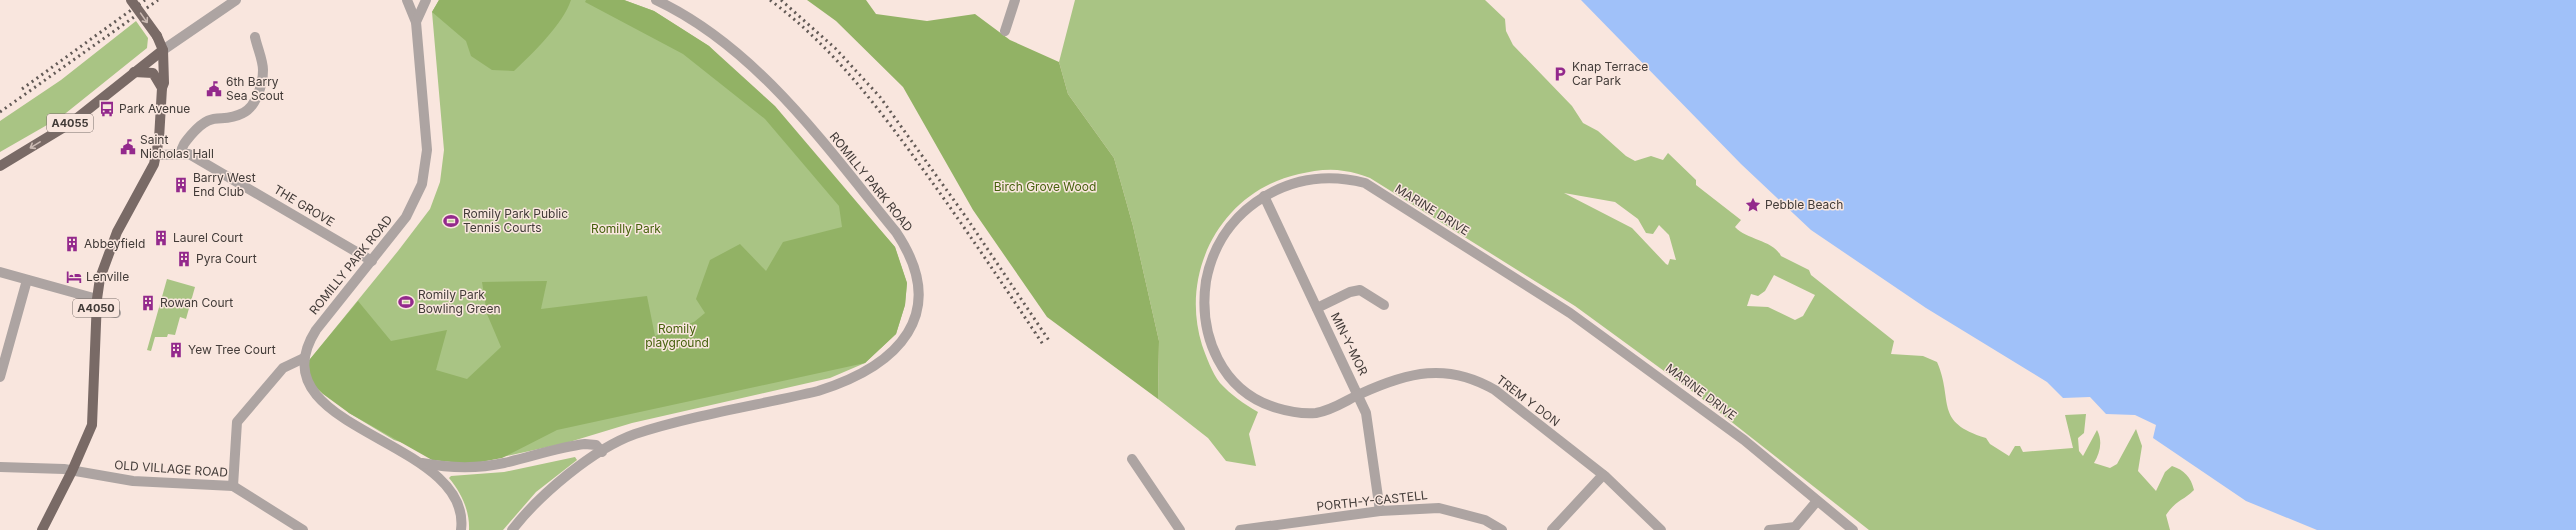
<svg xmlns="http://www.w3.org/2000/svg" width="2576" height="530" viewBox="0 0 2576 530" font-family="Inter,sans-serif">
  <rect width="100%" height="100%" fill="#f9e6de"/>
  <g fill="#a9c484" fill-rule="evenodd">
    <path d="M439,0H624L654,11L709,46L829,172L895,247L907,283L905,305L896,334L865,363L830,378L632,423L566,443L470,464L394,440L349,413L306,364L398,251L430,209L440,182L444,150L432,12Z"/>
    <path d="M1075,0H1485L1505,19L1506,31L1513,45L1572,106L1583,123L1598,131L1626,156L1635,161L1651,156L1663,160L1668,153L1696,180V185L1741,220L1735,227C1747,240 1773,240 1781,256L1809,270L1811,275L1894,341L1891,354L1923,356L1937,362C1954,401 1933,422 1986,438L1990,444L2009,456L2015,446H2020L2023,452L2073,448L2065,415L2086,414L2084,433L2078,438L2079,451L2083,456L2097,430C2103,441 2100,453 2094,463L2110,468L2117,464L2136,429L2142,446L2138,471L2156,491L2165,472L2172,466C2184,470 2191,477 2194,490C2183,501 2176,500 2166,515L2170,530H1869L1701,398L1575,306L1370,178C1362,175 1353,172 1344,171C1329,168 1313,171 1299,174C1222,191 1179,271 1202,345C1206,356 1212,373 1220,383C1231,395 1244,404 1258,412L1249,434L1256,466L1226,461L1208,438L1158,399L1159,341L1133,226L1114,158L1068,94L1059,62ZM1564,193L1615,202L1638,219L1646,233L1653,234L1659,225L1669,235L1676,260L1670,259L1668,265L1666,264L1632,228ZM1774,275L1815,295L1803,316L1795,320L1768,307L1747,306L1751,294L1758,296L1765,291Z"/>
    <path d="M136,21L148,38L147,48L61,117L0,152V121L61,80Z"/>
    <path d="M167,279L195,287L186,319L180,317L175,335L168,334L167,337H155L151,351L147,350Z"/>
    <path d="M575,457L577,460L536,492L503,530H469C470,511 461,492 449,478L451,476L504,472Z"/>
  </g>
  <g fill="#92b265">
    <path d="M439,0H571C563,24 533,53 514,71L492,70L471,56L466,41L432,12Z"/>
    <path d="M586,0H624L654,11L709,46L775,106L895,247L907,283L905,305L896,334L865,363L557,430L502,458L470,464L432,460L349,413L323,394L309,381L306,364L358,301L391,341L447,330L436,370L467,379L501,347L487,314L482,282L547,281L541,309L647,296L655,336L694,322L705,313L696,299L710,260L740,244L766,271L783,242L842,227L839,206L765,119L683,54L585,2Z"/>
    <path d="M807,0H866L876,14L927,21L975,14L1010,40L1059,62L1068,94L1114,158L1133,226L1159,341L1158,399L1047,317L973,210L903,87L836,21Z"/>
  </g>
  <path fill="#a0c1f9" d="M1581,0H2576V530H2317L2246,501L2153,438L2156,425L2135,415L2106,414L2090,397L2063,398L2047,382L1926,308L1811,230L1741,164Z"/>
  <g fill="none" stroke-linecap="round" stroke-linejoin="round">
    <g stroke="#ada4a2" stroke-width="10">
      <path d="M407,0L416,22"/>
      <path d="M426,0L416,22L427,150L422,184L406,217L316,330C252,431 473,438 461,530"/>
      <path d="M1005,31L1015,0"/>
      <path d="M163,50L236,0"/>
      <path d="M181,153C182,145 186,141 191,135C214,108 220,125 243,113C256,107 263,84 263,70C263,60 257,47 255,37"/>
      <path d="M156,155L189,154L372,261"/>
      <path d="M1264,196L1366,413L1380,511"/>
      <path d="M0,272L97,299"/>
      <path d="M1317,308L1350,292L1360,290L1384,305"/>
      <path d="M96,309L116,313"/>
      <path d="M0,377L27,280"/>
      <path d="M1132,459L1180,530"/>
      <path d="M422,463C449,468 477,469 504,463C531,457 558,447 585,444L596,445L602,452"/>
      <path d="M0,467L64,469L133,481L233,486L303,530"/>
      <path d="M233,486L237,422L283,368L304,358"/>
      <path d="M512,530C539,495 593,449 635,434C693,415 759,405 818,391C898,366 951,314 896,232C827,148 758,48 656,0"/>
      <path d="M1240,530L1380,511L1439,508L1485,520L1502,530"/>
      <path d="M1552,530L1603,475"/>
      <path d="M1661,530L1606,477L1495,390C1447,362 1408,372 1360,394C1345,401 1333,410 1316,413C1303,414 1290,412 1277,408C1222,392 1198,336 1206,281C1212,249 1229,221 1256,202C1289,179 1326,173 1365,183L1570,313L1744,440L1853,530"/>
      <path d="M1769,530L1795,527L1817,501"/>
    </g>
    <g stroke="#796a66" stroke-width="10">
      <path d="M134,72L153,73L162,88"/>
      <path d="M0,166L71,123L163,50"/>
      <path d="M42,530L72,471L92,425L97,299L100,278L117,232L154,164L159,139L162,88L164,83L163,50L157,36"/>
    </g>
    <g stroke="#635a56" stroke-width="3" stroke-dasharray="2 4" stroke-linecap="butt">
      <path d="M770,0C832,46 877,106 922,168C964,226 1004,286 1044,346"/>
      <path d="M781,0L836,49L880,97L966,217L1050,342"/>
      <path d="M22,89L145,0"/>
      <path d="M0,112L158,0"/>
    </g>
    <path stroke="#796a66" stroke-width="10" d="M131,0L157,36"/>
  </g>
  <defs><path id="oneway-shaft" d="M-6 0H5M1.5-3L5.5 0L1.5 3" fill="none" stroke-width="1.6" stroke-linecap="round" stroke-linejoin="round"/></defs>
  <g stroke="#ccbbb4">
    <use href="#oneway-shaft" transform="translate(144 18) rotate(55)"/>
    <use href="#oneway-shaft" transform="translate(35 145) rotate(149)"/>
  </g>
  <defs>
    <g id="parking-bare" transform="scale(1.2)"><path d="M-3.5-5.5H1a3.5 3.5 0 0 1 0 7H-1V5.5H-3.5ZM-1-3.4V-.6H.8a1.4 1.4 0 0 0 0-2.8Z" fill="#93298c" stroke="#f9e6de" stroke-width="2.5" paint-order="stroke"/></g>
    <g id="civic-bare" transform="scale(1.2)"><path d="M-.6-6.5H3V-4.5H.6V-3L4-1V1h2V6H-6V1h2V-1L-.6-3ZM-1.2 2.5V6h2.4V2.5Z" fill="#93298c" stroke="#f9e6de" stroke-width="2.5" paint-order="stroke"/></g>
    <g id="bus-bare" transform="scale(1.2)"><path d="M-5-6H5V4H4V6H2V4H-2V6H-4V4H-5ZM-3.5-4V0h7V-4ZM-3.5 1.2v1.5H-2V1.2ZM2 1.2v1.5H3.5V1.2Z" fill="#93298c" stroke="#f9e6de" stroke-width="2.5" paint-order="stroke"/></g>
    <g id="building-bare" transform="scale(1.2)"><path d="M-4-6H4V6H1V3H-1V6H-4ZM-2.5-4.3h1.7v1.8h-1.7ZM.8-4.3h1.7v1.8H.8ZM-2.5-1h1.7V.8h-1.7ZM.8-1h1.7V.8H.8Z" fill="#93298c" stroke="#f9e6de" stroke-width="2.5" paint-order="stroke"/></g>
    <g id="sight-bare" transform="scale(1.2)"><path d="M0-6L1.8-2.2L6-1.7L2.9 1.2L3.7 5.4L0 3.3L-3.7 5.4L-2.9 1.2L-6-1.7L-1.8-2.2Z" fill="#93298c" stroke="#f9e6de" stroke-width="2.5" paint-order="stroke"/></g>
    <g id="stadium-bare" transform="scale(1.2)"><path d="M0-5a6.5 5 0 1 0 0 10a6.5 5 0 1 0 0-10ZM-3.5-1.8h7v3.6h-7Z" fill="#93298c" stroke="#f9e6de" stroke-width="2.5" paint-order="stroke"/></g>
    <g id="hotel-bare" transform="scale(1.2)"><path d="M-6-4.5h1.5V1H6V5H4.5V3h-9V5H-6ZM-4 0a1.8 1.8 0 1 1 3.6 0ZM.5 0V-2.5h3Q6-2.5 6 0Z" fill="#93298c" stroke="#f9e6de" stroke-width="2.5" paint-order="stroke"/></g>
  </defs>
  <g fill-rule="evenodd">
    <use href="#parking-bare" x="1560" y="74"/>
    <use href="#civic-bare" x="214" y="89"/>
    <use href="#bus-bare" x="107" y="109"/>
    <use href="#civic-bare" x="128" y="147"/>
    <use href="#building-bare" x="181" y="185"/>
    <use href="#sight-bare" x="1753" y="205"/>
    <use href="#stadium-bare" x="451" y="221"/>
    <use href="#building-bare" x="161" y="238"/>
    <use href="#building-bare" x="72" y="244"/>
    <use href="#building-bare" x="184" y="259"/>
    <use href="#hotel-bare" x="74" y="277"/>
    <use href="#stadium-bare" x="406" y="302"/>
    <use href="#building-bare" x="148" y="303"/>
    <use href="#building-bare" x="176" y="350"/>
  </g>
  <g text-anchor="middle" stroke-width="3" stroke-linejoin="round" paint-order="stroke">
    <g fill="#f9e6de" stroke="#796e6a" stroke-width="1">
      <rect x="47" y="114" width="46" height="18" rx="3"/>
      <rect x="73" y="299" width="46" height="18" rx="3"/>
    </g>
    <g font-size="11" font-weight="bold" fill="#423b38">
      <text x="70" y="127">A4055</text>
      <text x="96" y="312">A4050</text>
    </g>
    <g font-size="12" fill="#423b38" stroke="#f9e6de" text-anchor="start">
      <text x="1572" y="71">Knap Terrace<tspan x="1572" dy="14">Car Park</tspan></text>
      <text x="226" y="86">6th Barry<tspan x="226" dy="14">Sea Scout</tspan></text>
      <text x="119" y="113">Park Avenue</text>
      <text x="140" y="144">Saint<tspan x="140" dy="14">Nicholas Hall</tspan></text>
      <text x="193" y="182">Barry West<tspan x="193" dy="14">End Club</tspan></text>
      <text x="1765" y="209">Pebble Beach</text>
      <text x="463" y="218">Romily Park Public<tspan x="463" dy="14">Tennis Courts</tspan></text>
      <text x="173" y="242">Laurel Court</text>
      <text x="84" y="248">Abbeyfield</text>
      <text x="196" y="263">Pyra Court</text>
      <text x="86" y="281">Lenville</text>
      <text x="418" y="299">Romily Park<tspan x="418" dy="14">Bowling Green</tspan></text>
      <text x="160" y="307">Rowan Court</text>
      <text x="188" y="354">Yew Tree Court</text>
    </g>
    <g font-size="12" fill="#423b38" stroke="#f9e6de">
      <text transform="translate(871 182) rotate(51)" y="4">ROMILLY PARK ROAD</text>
      <text transform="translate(304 206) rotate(31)" y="4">THE GROVE</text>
      <text transform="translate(1432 210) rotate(32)" y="4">MARINE DRIVE</text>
      <text transform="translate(351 265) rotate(-51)" y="4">ROMILLY PARK ROAD</text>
      <text transform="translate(1349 344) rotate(64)" y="4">MIN-Y-MOR</text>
      <text transform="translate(1701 392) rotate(37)" y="4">MARINE DRIVE</text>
      <text transform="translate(1528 401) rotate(37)" y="4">TREM Y DON</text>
      <text transform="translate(171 469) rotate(4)" y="4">OLD VILLAGE ROAD</text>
      <text transform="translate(1372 501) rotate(-6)" y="4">PORTH-Y-CASTELL</text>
    </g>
    <g font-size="12" fill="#45610c" stroke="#f9e6de">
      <text x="1045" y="191">Birch Grove Wood</text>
      <text x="626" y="233">Romilly Park</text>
      <text x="677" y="333">Romily<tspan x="677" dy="14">playground</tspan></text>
    </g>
  </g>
</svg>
